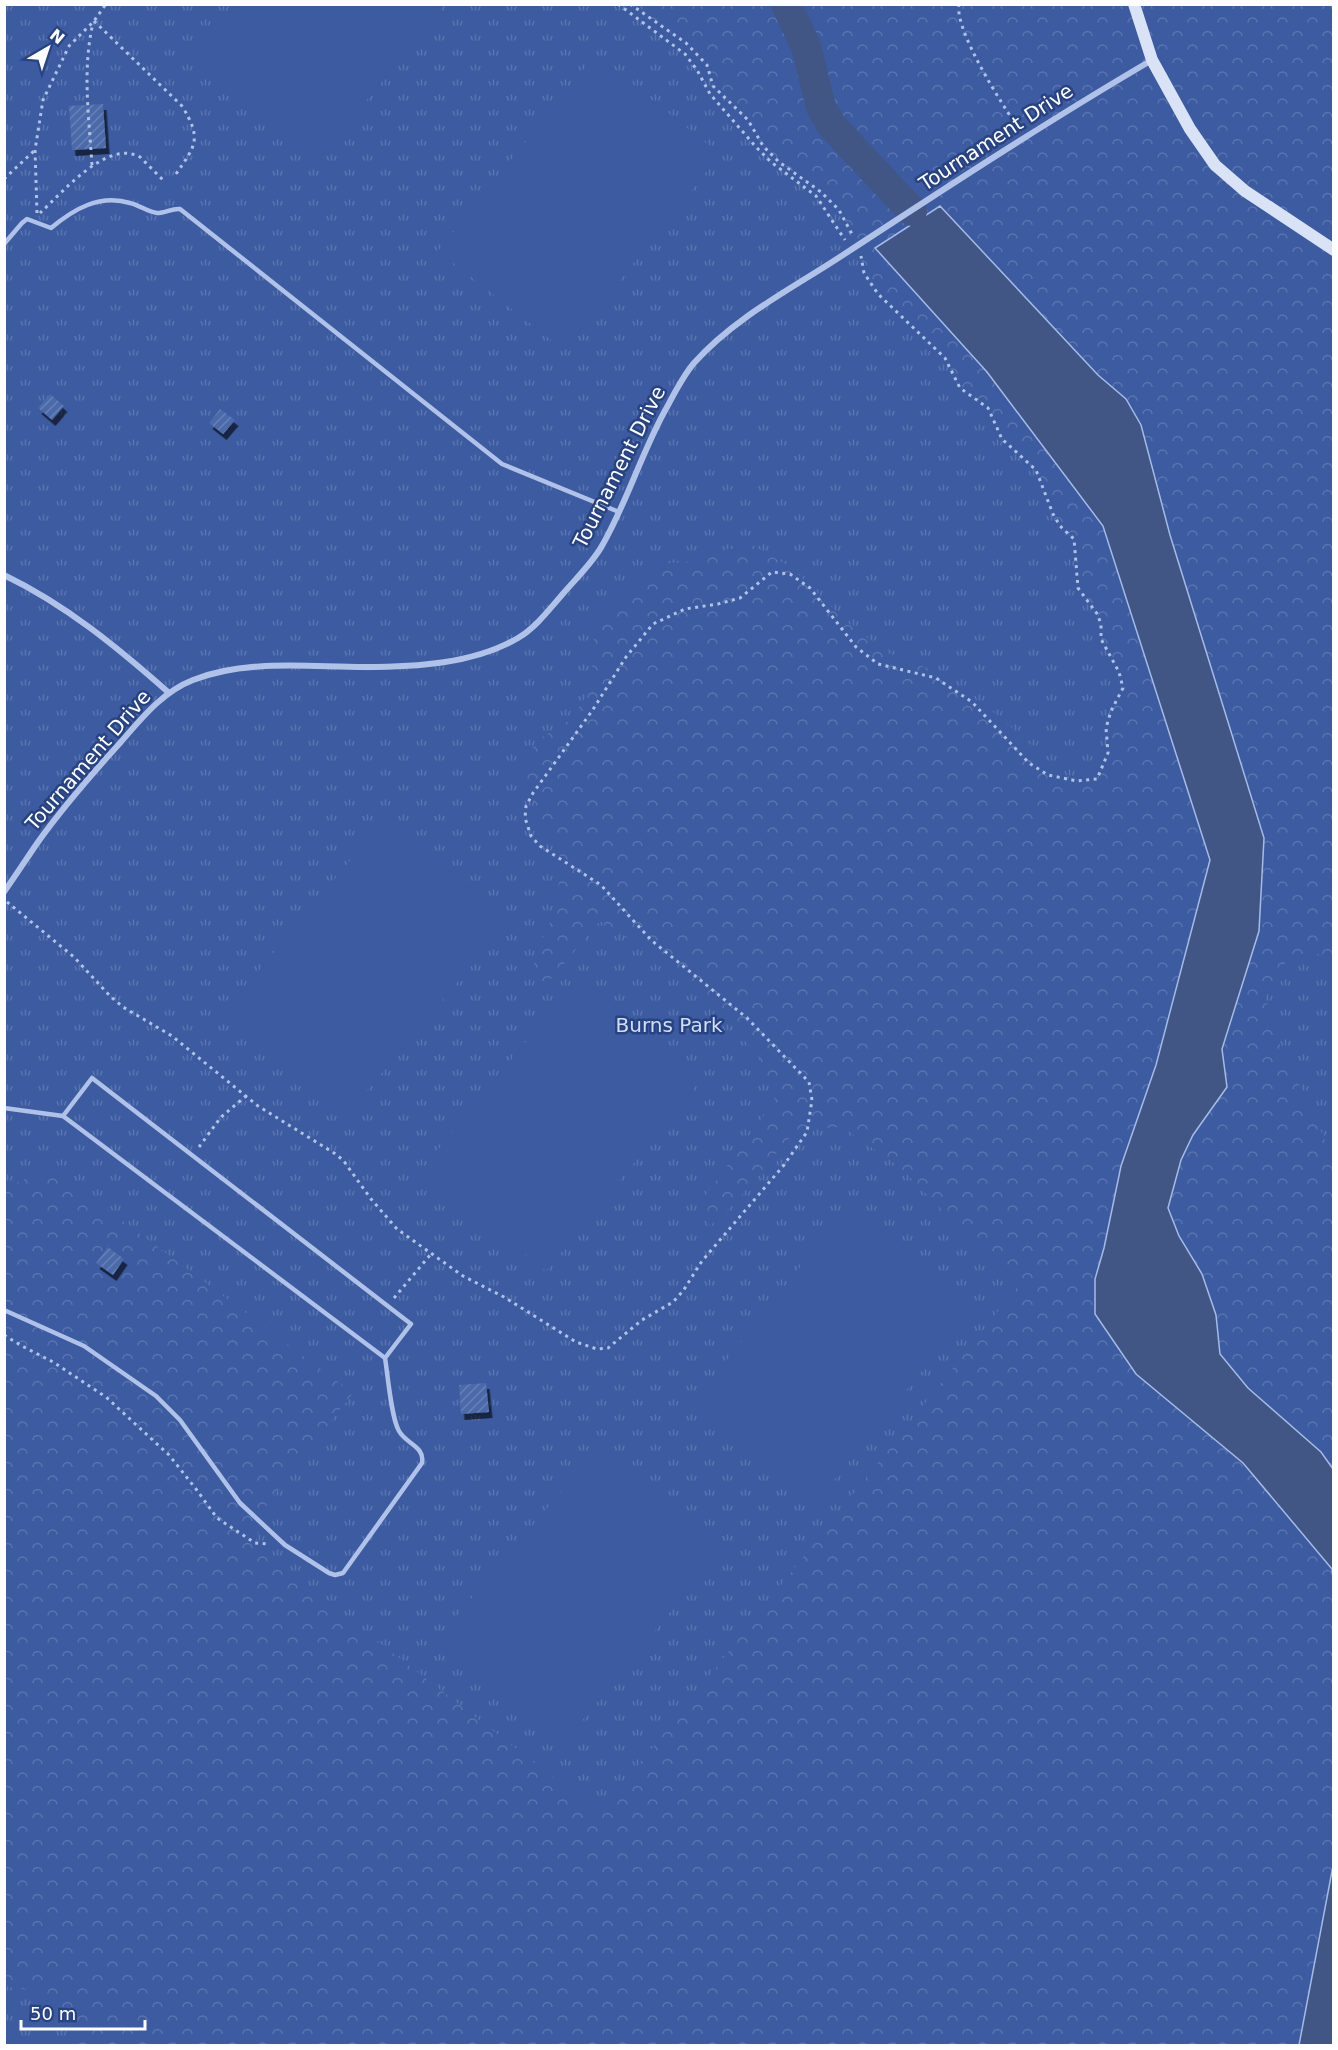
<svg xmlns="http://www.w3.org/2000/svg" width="1338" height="2050" viewBox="0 0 1338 2050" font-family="'DejaVu Sans',sans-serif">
  <defs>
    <pattern id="grass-tufts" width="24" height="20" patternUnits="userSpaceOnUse" patternTransform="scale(1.5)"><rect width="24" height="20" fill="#3c5ba0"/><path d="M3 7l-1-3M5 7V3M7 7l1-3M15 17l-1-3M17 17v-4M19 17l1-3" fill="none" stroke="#5974ae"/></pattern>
    <pattern id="forest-crowns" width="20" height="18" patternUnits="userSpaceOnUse" patternTransform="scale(1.5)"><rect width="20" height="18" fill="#3c5ba0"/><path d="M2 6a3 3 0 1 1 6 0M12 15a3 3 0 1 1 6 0" fill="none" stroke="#5974ae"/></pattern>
    <pattern id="building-hatch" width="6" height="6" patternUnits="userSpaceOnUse" patternTransform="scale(1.5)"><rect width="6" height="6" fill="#4c6aaa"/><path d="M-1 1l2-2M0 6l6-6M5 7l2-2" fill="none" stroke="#6780b7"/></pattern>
    <filter id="shadow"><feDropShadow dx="3.5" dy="6" stdDeviation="0" flood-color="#0009"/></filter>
  </defs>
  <rect width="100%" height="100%" fill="#274383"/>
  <rect fill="url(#grass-tufts)" x="5" y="5" width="1328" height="2040"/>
  <path fill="url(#forest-crowns)" d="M630,5H1333V960L1318,954L1291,955L1264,993L1276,1036L1333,1157V2045H75L71,2024L49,1994L5,1986L4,1188L52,1168L353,1393L267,1504L255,1543L348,1618L600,1814L1017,1287L900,1167L842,1127L796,1130L733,1205L710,1226L700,1203L775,1100L759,1057L714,1005L660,959L600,921L552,978L539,988L533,959L549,925L558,897L560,844L547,828L523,780L524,762L538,740L571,719L591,689L595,622L658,564L694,561L747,542L792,568L847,622L888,653L937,672L1000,717L1062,773L1077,781L1097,779L1108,753L1106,728L1111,711L1123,688L1119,672L1101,639V625L1098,615L1078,588L1074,539L1060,526L1053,514L1036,470L1002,439L988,408L960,388L945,358L878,294L864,273L858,245L839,210L821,192L779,162L763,146L748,120L713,86L707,65L686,43Z"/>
  <g fill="#3c5ba0">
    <path d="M237,5V4L444,5L321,156L195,56Z"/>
    <path d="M595,55L720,154L564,350L438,251Z"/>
    <path d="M385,818L509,920L349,1112L225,1012Z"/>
    <path d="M579,976L704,1076L546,1271L421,1171Z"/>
    <path d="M850,1204L975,1305L817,1501L695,1400Z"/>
    <path d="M596,1450L720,1550L563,1744L435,1642Z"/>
  </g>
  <g fill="#425685" stroke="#a5bbe7" stroke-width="1.5">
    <path d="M940,206L1098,375L1126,399L1141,425L1170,535L1264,838L1259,931L1222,1049L1227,1087L1193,1135L1181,1160L1168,1208L1179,1236L1202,1274L1216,1315L1220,1354L1248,1388L1321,1452L1333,1469V1577L1332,1569L1243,1463L1136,1374L1095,1314V1279L1104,1248L1121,1166L1156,1065L1210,860L1103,526L987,372L875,248Z"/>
    <path d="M1333,1865V2045H1299L1333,1866Z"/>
  </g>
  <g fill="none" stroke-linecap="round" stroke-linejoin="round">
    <path stroke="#425685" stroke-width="30" d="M786,4L806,46L821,107L832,126L912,211"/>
  </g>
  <g fill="url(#building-hatch)" filter="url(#shadow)">
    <path d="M103,104L106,148L72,150L69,106Z"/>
    <path d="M50,394L64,406L52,420L38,408Z"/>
    <path d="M220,409L235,420L223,434L209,423Z"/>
    <path d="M108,1247L124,1259L113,1275L96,1263Z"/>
    <path d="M486,1383L489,1412L461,1414L459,1385Z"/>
  </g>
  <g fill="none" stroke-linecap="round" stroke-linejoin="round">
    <g stroke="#b0c2e7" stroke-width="3" stroke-dasharray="3 4.5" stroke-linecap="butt">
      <path d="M618,4L685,54L697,70L710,94L756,147L771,162L816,196L845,240"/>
      <path d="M630,4L686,43L707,65L713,86L748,120L763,146L779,162L821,192L839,210L853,236"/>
      <path d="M959,4C954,30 1003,106 1019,129"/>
      <path d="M94,21L182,106C202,139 196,145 176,174"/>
      <path d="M92,165C89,117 82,70 93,23"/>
      <path d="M4,179L35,150"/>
      <path d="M37,213L35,150L43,100L69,46L94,21L106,4"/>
      <path d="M40,213C63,192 107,139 140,157L163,180"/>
      <path d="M7,902L74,957L110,996L123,1007L172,1036L258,1106L334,1153L343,1160L371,1199L397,1229L463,1276L504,1297L576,1342L597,1349L608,1348L642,1320L673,1302L683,1291L702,1261L784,1165L807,1132L812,1100L809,1082L747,1018L651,940L601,885L540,846L531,836L525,818L526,806L533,793L592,711L626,657L653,624L685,609L718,604L740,598L772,572L790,574L810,588L856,647L878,664L936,678L972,702L1029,763L1048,775L1077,781L1097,779L1108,753L1106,728L1111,711L1123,688L1119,672L1101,639V625L1098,615L1078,588L1074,539L1060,526L1053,514L1036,470L1002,439L988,408L960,388L945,358L878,294L864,273L861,256"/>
      <path d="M199,1147L221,1117L246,1096"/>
      <path d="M394,1298L431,1254"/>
      <path d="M4,1335L22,1346L53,1362L106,1397L169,1455L196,1489L217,1518L255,1543L269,1544"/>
    </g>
    <g stroke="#b0c2e7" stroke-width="4.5">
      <path d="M4,244L22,223L27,219L51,228C74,209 99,194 130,203C139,205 148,212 157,213C166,213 172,208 180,209L502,464L619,512"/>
      <path d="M4,1108L63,1116L385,1358C388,1376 391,1417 399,1431C406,1444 425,1446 422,1463L343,1573L335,1575L329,1573L285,1545L240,1503L180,1420L156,1396L84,1346L4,1310"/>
      <path d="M63,1116L92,1078L411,1324L385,1358"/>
    </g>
    <g stroke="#b0c2e7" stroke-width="6">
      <path d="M4,575C66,605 117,647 168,692"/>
      <path d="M4,892C16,875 27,858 38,842C63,807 91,775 120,743C141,719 162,692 193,680C246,659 308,667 364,667C415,667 474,664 518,638C535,628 548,611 561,596C575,579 593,563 603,544C628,500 642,451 667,407C675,392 683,376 694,363C736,316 795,287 846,253C947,187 1048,121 1152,60"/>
    </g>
    <path stroke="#dae3f6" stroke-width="12" d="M1134,4L1152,60L1190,129L1215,165L1245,191L1334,250"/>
  </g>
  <g text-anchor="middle" stroke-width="5" stroke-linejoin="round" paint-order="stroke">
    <g font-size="20" fill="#fff" stroke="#274383">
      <text transform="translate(996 137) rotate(-33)" y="7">Tournament Drive</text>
      <text transform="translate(619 467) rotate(-63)" y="7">Tournament Drive</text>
      <text transform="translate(88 760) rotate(-49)" y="7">Tournament Drive</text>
    </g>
    <g font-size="20" fill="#d4dff6" stroke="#274383">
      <text x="669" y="1032">Burns Park</text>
    </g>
  </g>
  <rect width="1338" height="2050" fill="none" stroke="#ffffff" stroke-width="12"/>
  <g transform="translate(48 48) rotate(39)" stroke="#274383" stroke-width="4.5" paint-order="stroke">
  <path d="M0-4.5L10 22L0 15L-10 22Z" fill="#ffffff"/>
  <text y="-9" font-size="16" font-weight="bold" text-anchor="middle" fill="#ffffff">N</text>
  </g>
  <path d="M21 2020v9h124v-9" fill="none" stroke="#ffffff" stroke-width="3"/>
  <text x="30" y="2020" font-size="18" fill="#ffffff" stroke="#274383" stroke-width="4.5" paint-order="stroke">50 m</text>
</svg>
